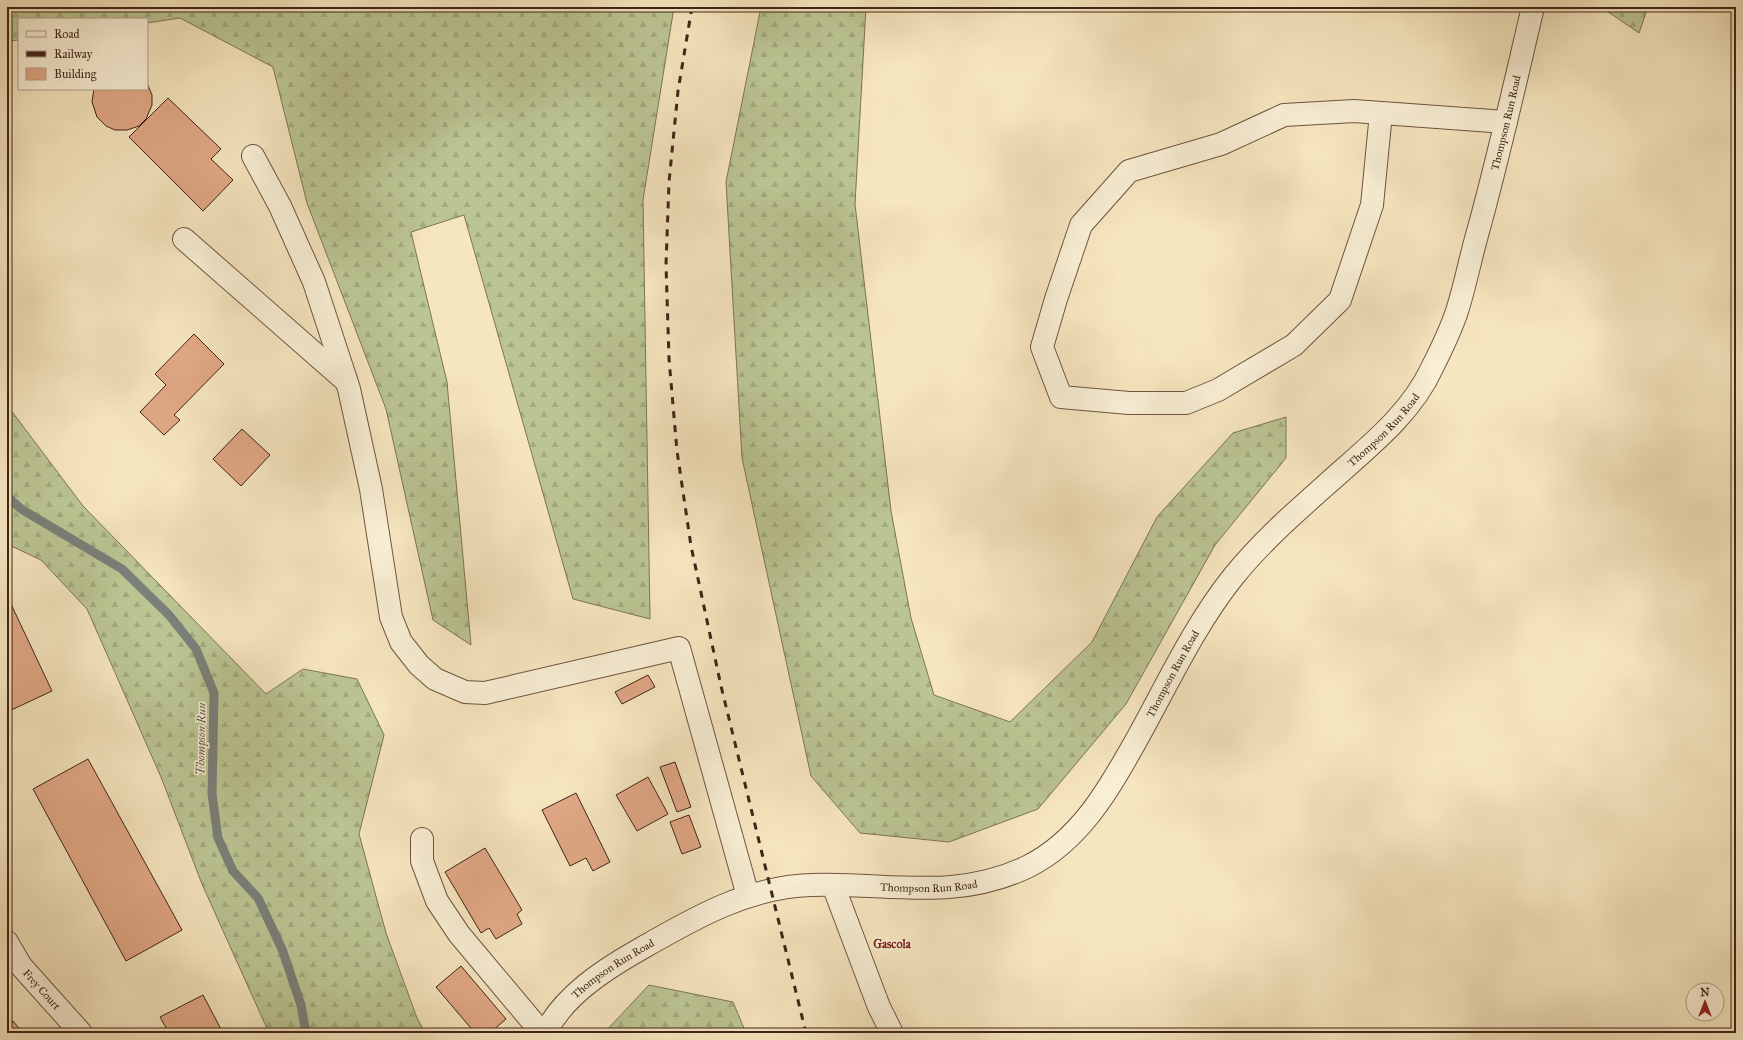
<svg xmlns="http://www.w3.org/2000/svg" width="1743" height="1040" viewBox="0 0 1743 1040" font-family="'IM FELL Great Primer',serif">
  <defs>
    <pattern id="forest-firs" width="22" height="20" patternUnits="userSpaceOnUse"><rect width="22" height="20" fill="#bbc593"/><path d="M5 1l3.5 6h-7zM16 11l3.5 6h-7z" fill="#a2a97e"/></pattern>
  </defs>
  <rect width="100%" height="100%" fill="#f6e6bf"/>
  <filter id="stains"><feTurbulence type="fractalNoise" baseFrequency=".005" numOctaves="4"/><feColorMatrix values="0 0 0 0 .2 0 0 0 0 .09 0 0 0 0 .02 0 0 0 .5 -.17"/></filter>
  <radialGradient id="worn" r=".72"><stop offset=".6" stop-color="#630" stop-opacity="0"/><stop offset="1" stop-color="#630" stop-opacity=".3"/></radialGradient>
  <g fill="url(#forest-firs)" stroke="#7e7456">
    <path d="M7,7H674L643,200L650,619L573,599L464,215L411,232L447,382L471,645L433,620L386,409L307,203L273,67L180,18L147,23V19H19V40L7,41Z"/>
    <path d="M761,7H866L855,204L891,511L911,618L934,695L1010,722L1092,642L1157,517L1233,433L1286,417V458L1215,545L1126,704L1038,809L949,842L860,833L811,776L742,458L726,182Z"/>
    <path d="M1601,7H1648L1639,33Z"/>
    <path d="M7,405L83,506L266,694L303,669L357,679L384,735L359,834L386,933L417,1018L425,1033H269L202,884L161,777L87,609L41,560L7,544Z"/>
    <path d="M649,985L733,1002L746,1033H604Z"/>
  </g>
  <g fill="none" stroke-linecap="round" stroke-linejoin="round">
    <path stroke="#7a807a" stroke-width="9" d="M7,496L21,509L122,569L169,615L196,649L214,693L212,794L218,838L233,871L258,898L282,949L301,1005L306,1033"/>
  </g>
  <g fill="#e1a886" stroke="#402418">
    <path d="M147,83L152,95V105L146,119L139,126L127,130H115L106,126L97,117L92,102L94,89H147Z"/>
    <path d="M168,98L221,149L211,159L233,180L203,211L129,137Z"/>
    <path d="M194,334L224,364L174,415L180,420L164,435L140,412L166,385L155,374Z"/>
    <path d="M242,429L270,455L241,486L213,459Z"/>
    <path d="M10,602L52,691L7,712V604Z"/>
    <path d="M648,675L655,687L622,704L615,692Z"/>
    <path d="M88,759L182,930L126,961L33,789Z"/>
    <path d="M675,762L691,807L677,812L660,767Z"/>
    <path d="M648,777L668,814L637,831L616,795Z"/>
    <path d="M576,793L610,862L593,871L586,858L570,866L542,810Z"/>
    <path d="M689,815L701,847L682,854L670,822Z"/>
    <path d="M485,848L522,910L517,914L522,924L496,939L489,928L481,933L445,872Z"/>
    <path d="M461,966L506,1019L490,1033H475L436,987Z"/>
    <path d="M203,995L223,1033H169L160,1017Z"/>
    <path d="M13,1021L23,1033H7V1026Z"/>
  </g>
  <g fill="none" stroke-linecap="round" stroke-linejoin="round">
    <g stroke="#6e5442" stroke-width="24">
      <g id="minor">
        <path d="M1381,113L1372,205L1340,300L1294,345L1218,390L1186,403H1129L1061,397L1042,347L1056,299L1081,225L1129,171L1221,144L1284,115L1354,111L1506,122"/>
        <path d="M253,156L280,206L314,282L349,389L371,489L391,617L401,642L419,665L435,679L465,692L485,693L679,648L748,896"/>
        <path d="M184,239L346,381"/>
        <path d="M422,839V861L437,901L459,934L542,1033"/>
        <path d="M833,885L879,1007L892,1033"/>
        <path id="s1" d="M7,942L21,966L81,1033"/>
        <path id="s2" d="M545,1033C564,996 602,971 637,951C691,920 746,887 811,885C887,882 953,902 1027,867C1080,841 1109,789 1137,739C1167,685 1194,626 1233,577C1266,536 1306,503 1345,468C1378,439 1413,409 1432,368C1441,350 1451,330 1457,311C1465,286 1470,260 1477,235C1498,160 1515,83 1533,7"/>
      </g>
    </g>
    <use href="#minor" stroke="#f9efd5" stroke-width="22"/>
    <path stroke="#402418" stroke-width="3" stroke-dasharray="7 7" stroke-linecap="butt" d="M692,7L678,91L669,182L666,265L669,359L677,451L691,546L721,686L806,1033"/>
  </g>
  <g text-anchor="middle" stroke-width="3" stroke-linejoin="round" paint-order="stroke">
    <g font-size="11" fill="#402418" stroke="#f9efd5">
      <text dy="4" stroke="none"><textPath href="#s2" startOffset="1439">Thompson Run Road</textPath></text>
      <text dy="4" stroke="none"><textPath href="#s2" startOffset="1103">Thompson Run Road</textPath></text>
      <text dy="4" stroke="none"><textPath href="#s2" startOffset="778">Thompson Run Road</textPath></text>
      <text dy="4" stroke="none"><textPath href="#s2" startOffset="431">Thompson Run Road</textPath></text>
      <text dy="4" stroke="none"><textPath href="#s2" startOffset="95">Thompson Run Road</textPath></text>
      <text dy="4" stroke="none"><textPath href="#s1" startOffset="59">Frey Court</textPath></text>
    </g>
    <g font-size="12" font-style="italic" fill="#5d5249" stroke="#f9efd5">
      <text transform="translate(201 739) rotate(-89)" y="4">Thompson Run</text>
    </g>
    <g font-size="12" font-weight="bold" fill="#7a1f14" stroke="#f9efd5">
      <text x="892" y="948">Gascola</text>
    </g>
  </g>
  <rect width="1743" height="1040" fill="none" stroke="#f6e6bf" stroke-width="24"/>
  <rect x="8" y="8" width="1727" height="1024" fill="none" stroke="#402418" stroke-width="2"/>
  <rect x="12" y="12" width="1719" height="1016" fill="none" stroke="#402418"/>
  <rect x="18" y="18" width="130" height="72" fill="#f9efd5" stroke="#af9e89"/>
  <rect x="26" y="31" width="20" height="6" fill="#f9efd5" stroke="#af9e89"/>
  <text x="54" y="38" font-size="12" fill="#402418">Road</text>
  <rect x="26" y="51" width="20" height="6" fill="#402418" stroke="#af9e89"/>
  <text x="54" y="58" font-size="12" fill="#402418">Railway</text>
  <rect x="26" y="68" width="20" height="12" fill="#e1a886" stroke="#af9e89"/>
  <text x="54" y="78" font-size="12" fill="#402418">Building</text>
  <g transform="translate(1705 1002)"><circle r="19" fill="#f9efd5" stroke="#af9e89"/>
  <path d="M0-3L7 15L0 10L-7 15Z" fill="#8f2418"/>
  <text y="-6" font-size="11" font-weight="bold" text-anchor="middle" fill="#402418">N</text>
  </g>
  <rect width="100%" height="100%" filter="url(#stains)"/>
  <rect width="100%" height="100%" fill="url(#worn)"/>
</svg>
